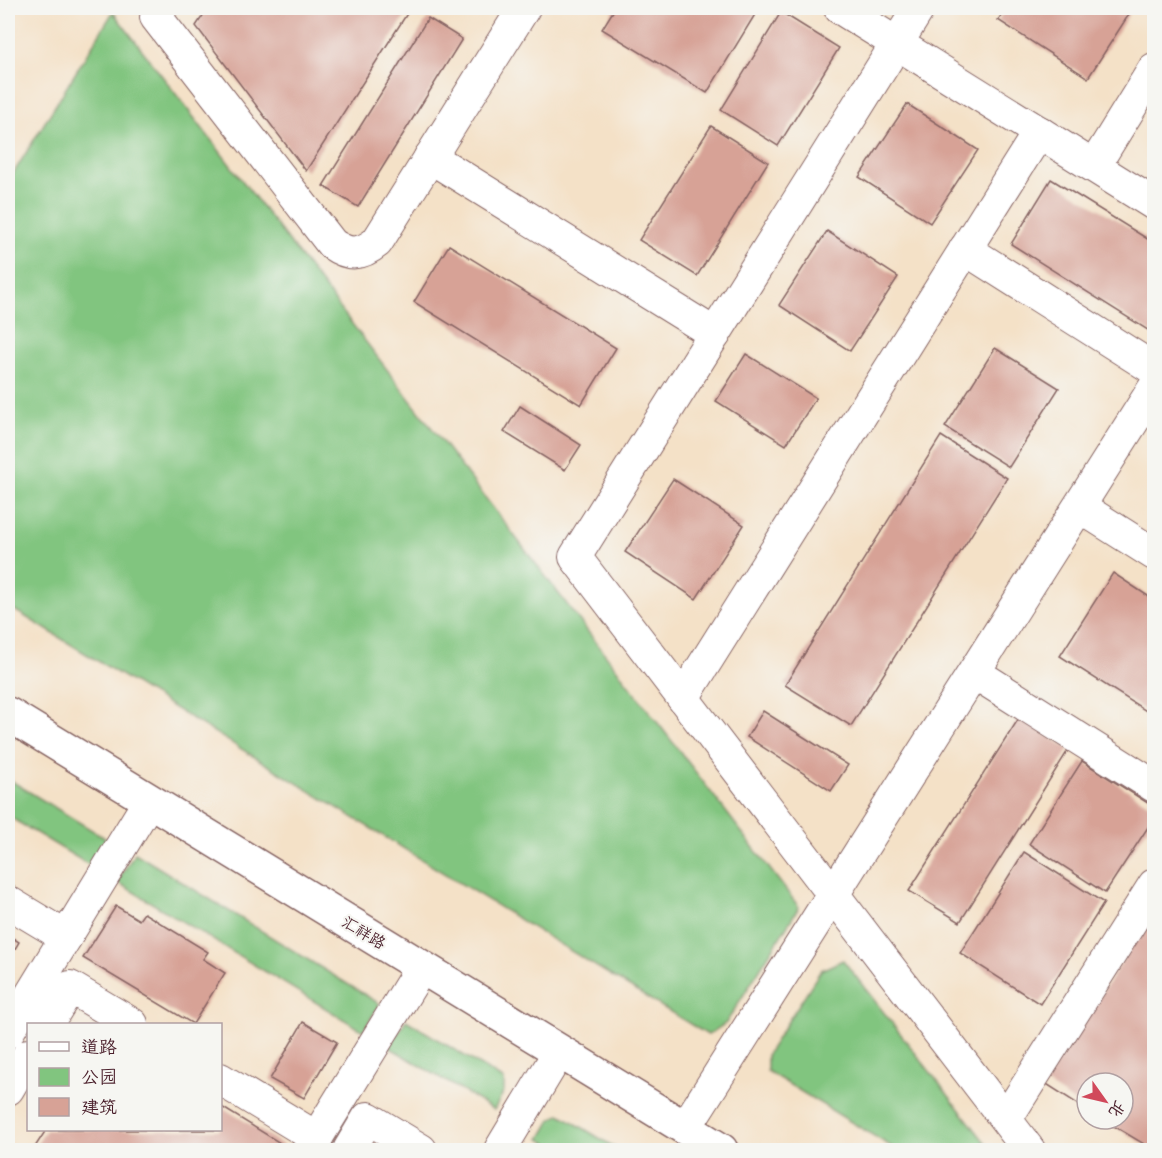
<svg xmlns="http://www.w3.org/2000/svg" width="1162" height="1158" viewBox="0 0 1162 1158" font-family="Pangolin,'LXGW WenKai TC',sans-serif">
  <rect width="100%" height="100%" fill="#f6f6f2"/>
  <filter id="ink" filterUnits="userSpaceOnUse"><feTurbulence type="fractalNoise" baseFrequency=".0167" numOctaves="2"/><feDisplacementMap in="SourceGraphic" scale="12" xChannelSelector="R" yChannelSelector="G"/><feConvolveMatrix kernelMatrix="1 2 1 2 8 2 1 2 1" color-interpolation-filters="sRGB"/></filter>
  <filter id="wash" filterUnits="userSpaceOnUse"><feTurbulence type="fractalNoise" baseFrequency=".008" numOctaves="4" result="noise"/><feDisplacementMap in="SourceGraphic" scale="24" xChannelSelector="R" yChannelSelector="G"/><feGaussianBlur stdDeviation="1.35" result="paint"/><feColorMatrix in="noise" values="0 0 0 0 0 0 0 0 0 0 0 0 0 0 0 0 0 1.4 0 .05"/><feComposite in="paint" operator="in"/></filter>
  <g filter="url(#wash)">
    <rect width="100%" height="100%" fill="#f4e1c7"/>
    <g fill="#81c57f" stroke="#667255" stroke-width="1.5">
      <path d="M113,12L799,907L726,1023L708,1035L8,606V182Z"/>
      <path d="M8,779L110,841L94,868L8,816Z"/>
      <path d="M135,853L380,1004L363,1031L117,882Z"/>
      <path d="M843,960L991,1150H897L767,1071V1054L821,970Z"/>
      <path d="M406,1020L504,1080V1091L494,1110L389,1047Z"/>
      <path d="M560,1114L619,1150H559L540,1139L551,1120Z"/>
    </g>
    <g id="blocks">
      <g fill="#d7a296">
        <path d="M208,8H408L410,9L306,171L196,26Z"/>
        <path d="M615,8H759L707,93L602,29Z"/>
        <path d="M1006,8H1133L1088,78L998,20Z"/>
        <path d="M781,12L839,48L778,146L721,110Z"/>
        <path d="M428,18L462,39L358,207L323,186Z"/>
        <path d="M907,104L978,150L930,223L859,177Z"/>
        <path d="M711,126L768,162L697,276L639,240Z"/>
        <path d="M1051,179L1154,243V334L1011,244Z"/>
        <path d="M827,231L898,277L850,351L779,305Z"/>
        <path d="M449,245L616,348L581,405L414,302Z"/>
        <path d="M995,348L1059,388L1009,467L945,427Z"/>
        <path d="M746,354L816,398L786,445L716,401Z"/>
        <path d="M520,406L581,445L565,470L504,432Z"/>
        <path d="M941,436L1007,478L851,726L785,685Z"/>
        <path d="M673,479L744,525L696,599L625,552Z"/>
        <path d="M1113,573L1154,600V716L1060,656Z"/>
        <path d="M763,711L848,765L831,791L747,737Z"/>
        <path d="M1019,718L1069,749L960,922L909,891Z"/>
        <path d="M1082,761L1154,807V818L1105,893L1029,844Z"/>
        <path d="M1024,852L1104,903L1040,1004L960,953Z"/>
        <path d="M116,906L139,920L144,913L208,952L203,959L225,973L193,1024L83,958Z"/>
        <path d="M1144,927L1154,933V1150L1102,1119H1123V1083H1087V1110L1045,1083Z"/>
        <path d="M8,935L19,942L8,961Z"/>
        <path d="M303,1022L337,1042L304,1098L270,1079Z"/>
        <path d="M220,1106L285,1146L282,1150H33L46,1130H220Z"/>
      </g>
    </g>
  </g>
  <g filter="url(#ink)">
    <use href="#blocks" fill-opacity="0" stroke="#866362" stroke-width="1.5"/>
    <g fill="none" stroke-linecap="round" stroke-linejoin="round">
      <g stroke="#866362" stroke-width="34">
        <g id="minor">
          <path d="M161,8L156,17L332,244C349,256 361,255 377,242L524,8"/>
          <path d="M840,8L1154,204"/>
          <path d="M919,8L575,557L1029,1150"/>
          <path d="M430,157L715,334"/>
          <path d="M1094,166L1154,69"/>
          <path d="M965,249L1154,369"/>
          <path d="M1080,507L1154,554"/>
          <path d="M975,673L1154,786"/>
          <path d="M683,698L1039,132"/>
          <path d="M8,902L66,937"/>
          <path d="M47,1024L70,987L132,1024"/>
          <path d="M8,1032L149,801"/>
          <path d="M220,1079L317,1138"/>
          <path d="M8,1089L28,1055"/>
          <path d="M1006,1119L1154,885"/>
          <path d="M685,1128L1154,388"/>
          <path d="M309,1150L421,968"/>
          <path d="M349,1150L368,1118L421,1150"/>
          <path d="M500,1150L559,1052"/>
        </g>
      </g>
      <g stroke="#866362" stroke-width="36">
        <path id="major" d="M8,714L721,1150"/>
      </g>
      <use href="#minor" stroke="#fff" stroke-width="32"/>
      <use href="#major" stroke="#fff" stroke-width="33"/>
    </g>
  </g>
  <g text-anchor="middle" stroke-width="4.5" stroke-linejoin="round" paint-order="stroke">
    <g font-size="16" fill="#4a1f2b" stroke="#f6f6f2">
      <text transform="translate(364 932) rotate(31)" y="6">汇祥路</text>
    </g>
  </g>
  <rect width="1162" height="1158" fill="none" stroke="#f6f6f2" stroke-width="30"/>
  <rect x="27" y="1023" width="195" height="108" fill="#f6f6f2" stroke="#b1a0a2" stroke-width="1.5"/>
  <rect x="39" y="1042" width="30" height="9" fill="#ffffff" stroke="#b1a0a2" stroke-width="1.5"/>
  <text x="81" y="1053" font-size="18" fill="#4a1f2b">道路</text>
  <rect x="39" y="1068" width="30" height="18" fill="#81c57f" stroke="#b1a0a2" stroke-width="1.5"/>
  <text x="81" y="1083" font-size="18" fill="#4a1f2b">公园</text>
  <rect x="39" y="1098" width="30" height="18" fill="#d7a296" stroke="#b1a0a2" stroke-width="1.5"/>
  <text x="81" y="1113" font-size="18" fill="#4a1f2b">建筑</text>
  <g transform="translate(1105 1101) rotate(124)"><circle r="28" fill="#f6f6f2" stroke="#b1a0a2" stroke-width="1.5"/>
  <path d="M0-4.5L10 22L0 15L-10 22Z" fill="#d1495b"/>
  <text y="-9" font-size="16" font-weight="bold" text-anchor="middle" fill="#4a1f2b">北</text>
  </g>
</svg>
